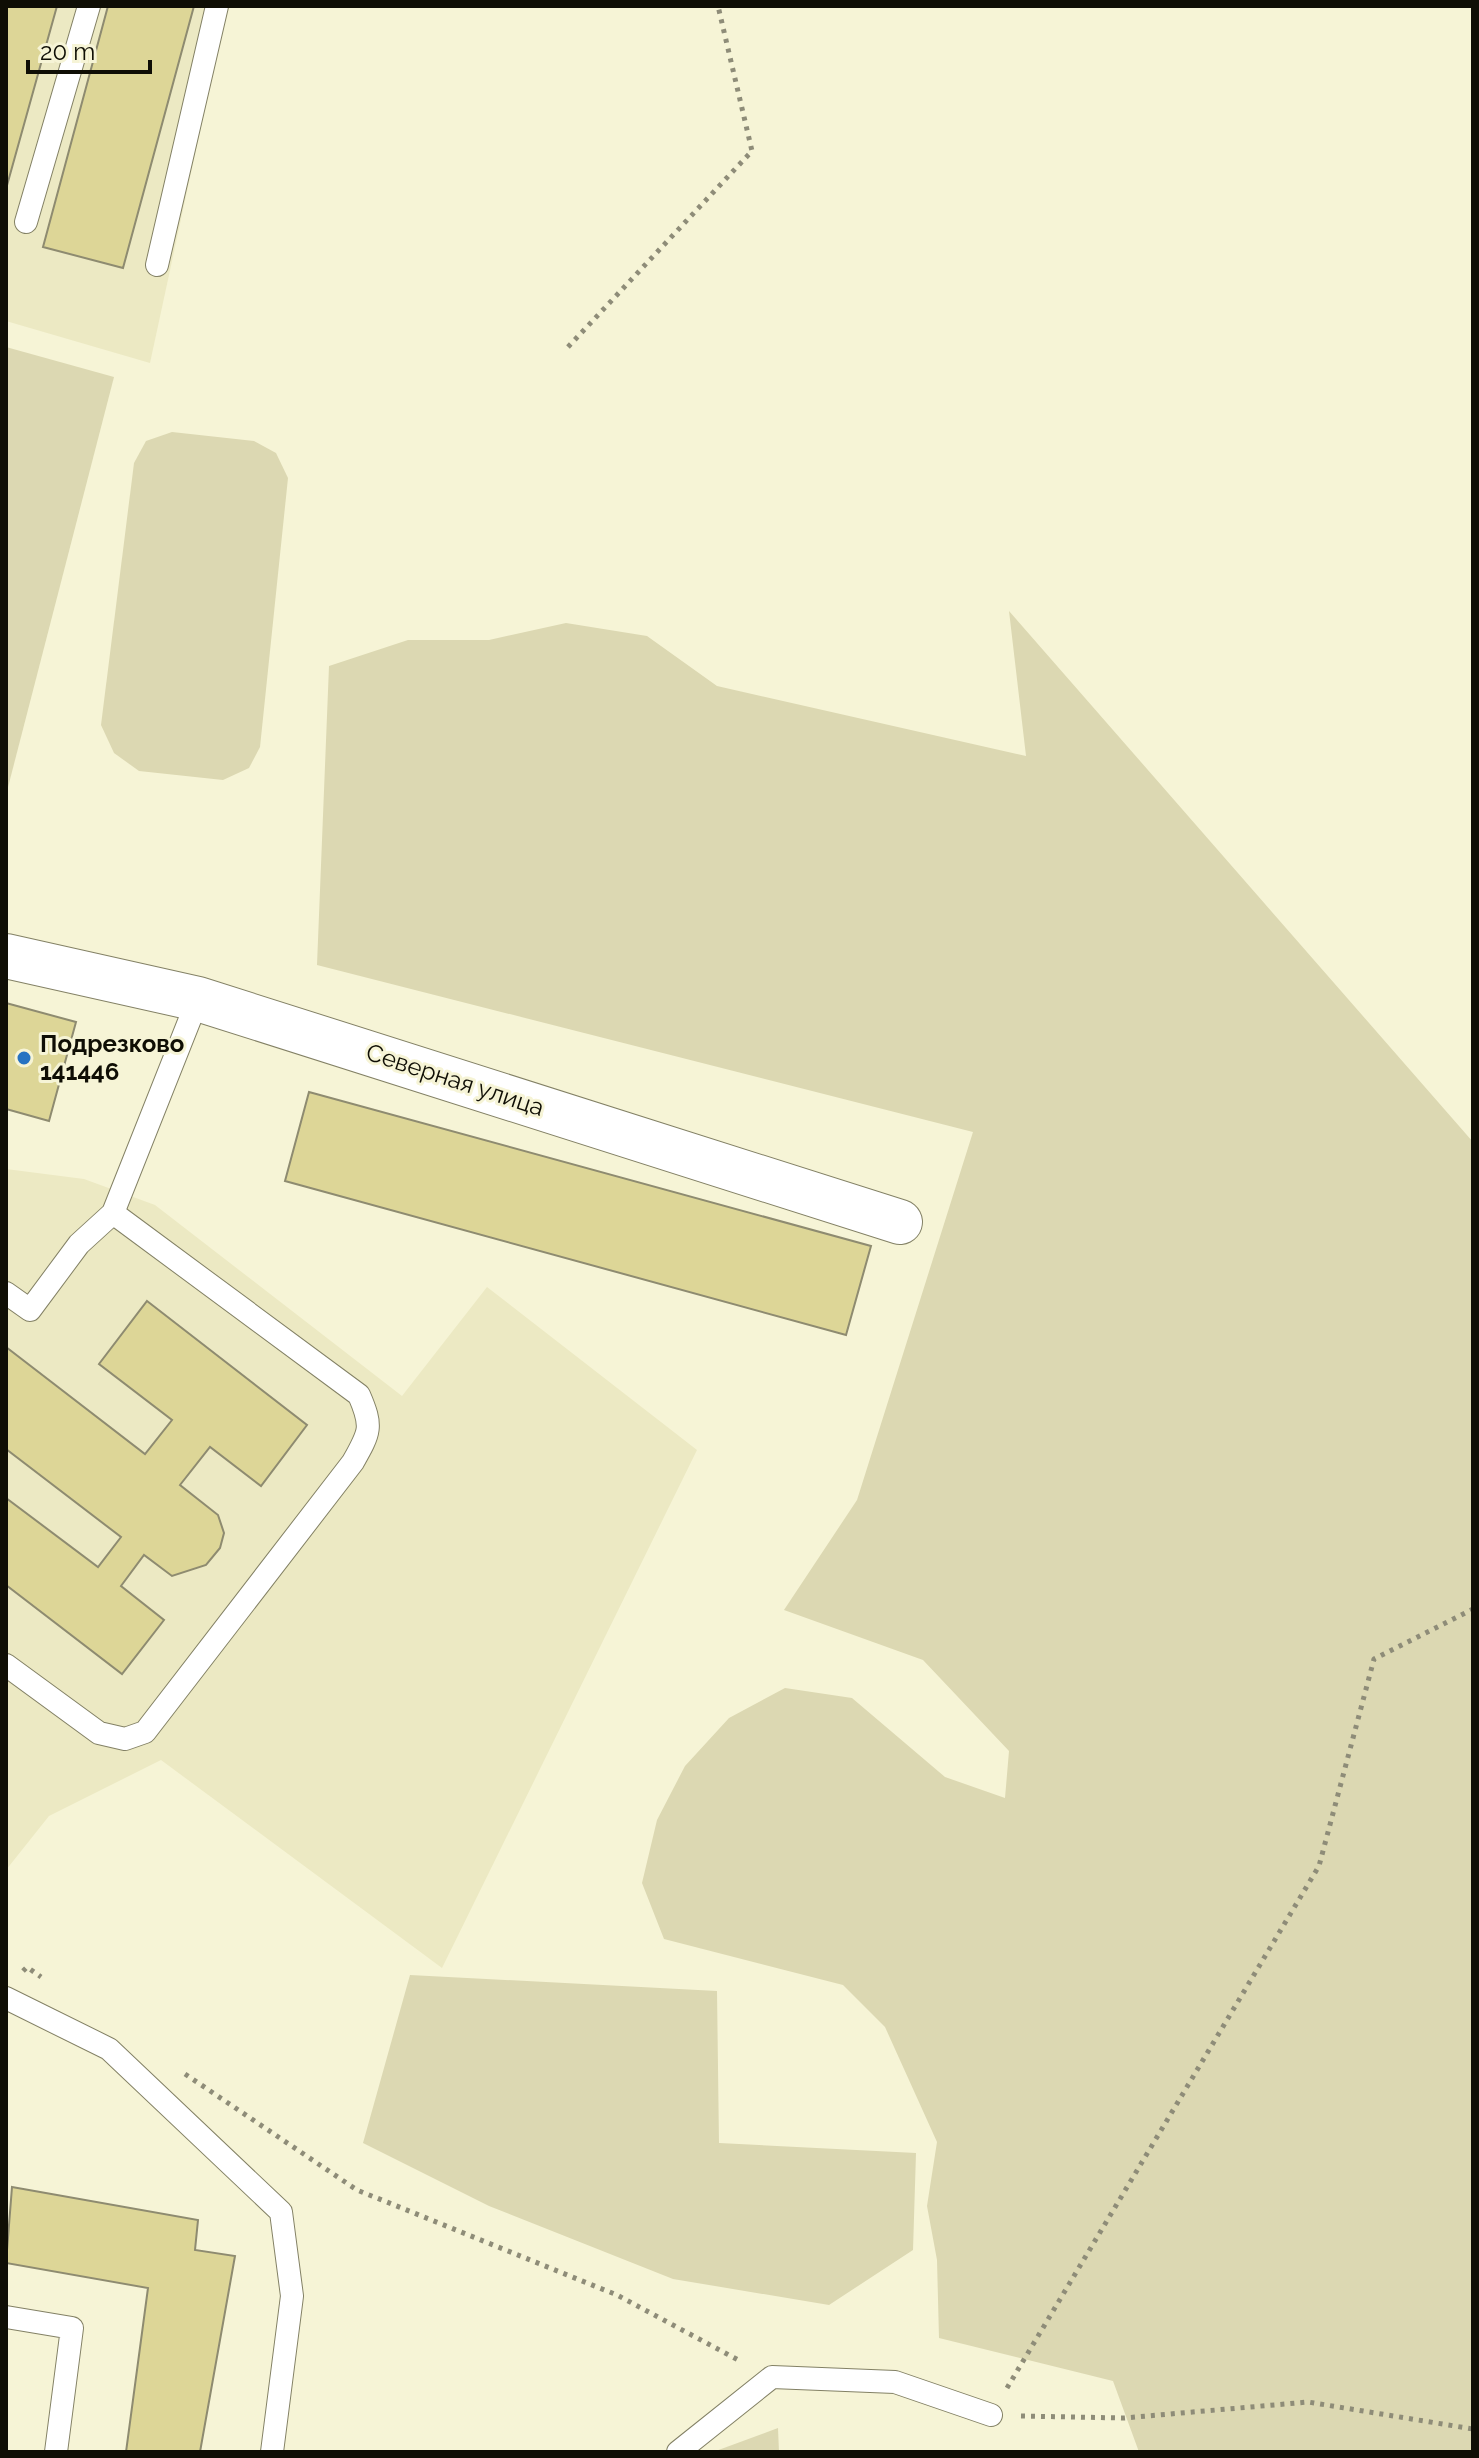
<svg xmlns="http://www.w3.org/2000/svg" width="1479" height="2458" viewBox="0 0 1479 2458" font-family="Raleway,sans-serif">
  <rect width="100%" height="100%" fill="#f6f4d6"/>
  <g fill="#ece9c3">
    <path d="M6,6H227L150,363L6,321Z"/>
    <path d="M6,1169L84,1179L155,1205L402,1396L487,1287L697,1450L442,1968L161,1760L49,1816L6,1870Z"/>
  </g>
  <g fill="#dcd8b2">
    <path d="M6,347L114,377L6,795Z"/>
    <path d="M172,432L254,441L276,453L288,478L260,747L249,768L223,780L139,771L114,753L101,725L134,463L146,441Z"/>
    <path d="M1009,611L1473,1142V2452H1139L1113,2381L939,2338L937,2260L927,2206L937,2142L885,2027L843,1985L664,1939L642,1883L657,1820L685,1766L729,1718L785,1688L852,1698L945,1777L1005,1798L1009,1751L923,1660L784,1610L857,1500L973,1132L317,965L329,666L408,640H489L566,623L647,636L717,686L1026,756Z"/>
    <path d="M410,1975L717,1991L719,2143L916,2153L913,2250L829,2305L673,2279L489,2206L363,2143Z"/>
    <path d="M778,2428L779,2452H713Z"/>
  </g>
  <g fill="#ddd697" stroke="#8e8b70" stroke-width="2">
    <path d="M6,6H57L6,189Z"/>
    <path d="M108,6H194L123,268L43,247Z"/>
    <path d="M6,1003L76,1022L49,1121L6,1109Z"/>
    <path d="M309,1092L871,1246L846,1335L285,1181Z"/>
    <path d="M147,1301L307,1425L261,1486L210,1447L180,1485L218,1515L224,1533L220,1548L206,1565L172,1576L144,1555L121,1586L164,1620L122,1674L6,1585V1498L98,1567L121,1537L6,1449V1347L145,1454L172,1420L99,1364Z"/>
    <path d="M12,2187L198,2220L195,2250L235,2256L200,2452H126L148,2288L6,2263Z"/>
  </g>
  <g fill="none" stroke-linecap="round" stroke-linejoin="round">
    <g stroke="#838165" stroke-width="24">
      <g id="service">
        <path d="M26,222L89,6"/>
        <path d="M157,265L217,6"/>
        <path d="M6,1293L30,1310L79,1244L113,1213L198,999"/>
        <path d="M6,1665L99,1733L125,1739L145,1732L353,1462C370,1432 373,1427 359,1395L113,1213"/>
        <path d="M6,1998L109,2049L281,2212L292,2296L272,2452"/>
        <path d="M6,2317L72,2328L56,2452"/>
        <path d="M678,2452L772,2377L895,2382L991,2415"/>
      </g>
    </g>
    <g stroke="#838165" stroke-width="46">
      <path id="minor" d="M6,956L198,999L900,1222"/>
    </g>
    <g stroke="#8e8c78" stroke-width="5" stroke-dasharray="4 6" stroke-linecap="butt">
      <path d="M568,347L752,151L718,6"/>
      <path d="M23,1971L27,1967L41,1977"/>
      <path d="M185,2074L357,2190L617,2295L742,2362"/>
      <path d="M1007,2388L1319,1866L1374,1659L1473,1609"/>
      <path d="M1021,2416L1124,2418L1308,2402L1473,2429"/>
    </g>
    <use href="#service" stroke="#fff" stroke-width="22"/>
    <use href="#minor" stroke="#fff" stroke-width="44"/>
  </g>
  <circle fill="#2673c2" stroke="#f6f4d6" stroke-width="3" cx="24" cy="1058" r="8"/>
  <g text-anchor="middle" stroke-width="6" stroke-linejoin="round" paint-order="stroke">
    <g font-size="24" font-weight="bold" fill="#0f0e05" stroke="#f6f4d6" text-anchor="start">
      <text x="40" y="1052">Подрезково<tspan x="40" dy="28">141446</tspan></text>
    </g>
    <g font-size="24" fill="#0f0e05" stroke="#f6f4d6">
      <text transform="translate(455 1080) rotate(18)" y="8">Северная улица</text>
    </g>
  </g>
  <rect width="1479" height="2458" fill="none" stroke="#0f0e05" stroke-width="16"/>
  <path d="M28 60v12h122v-12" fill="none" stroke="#0f0e05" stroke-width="4"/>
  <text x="40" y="60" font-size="24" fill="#0f0e05" stroke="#f6f4d6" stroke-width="6" paint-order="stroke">20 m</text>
</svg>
